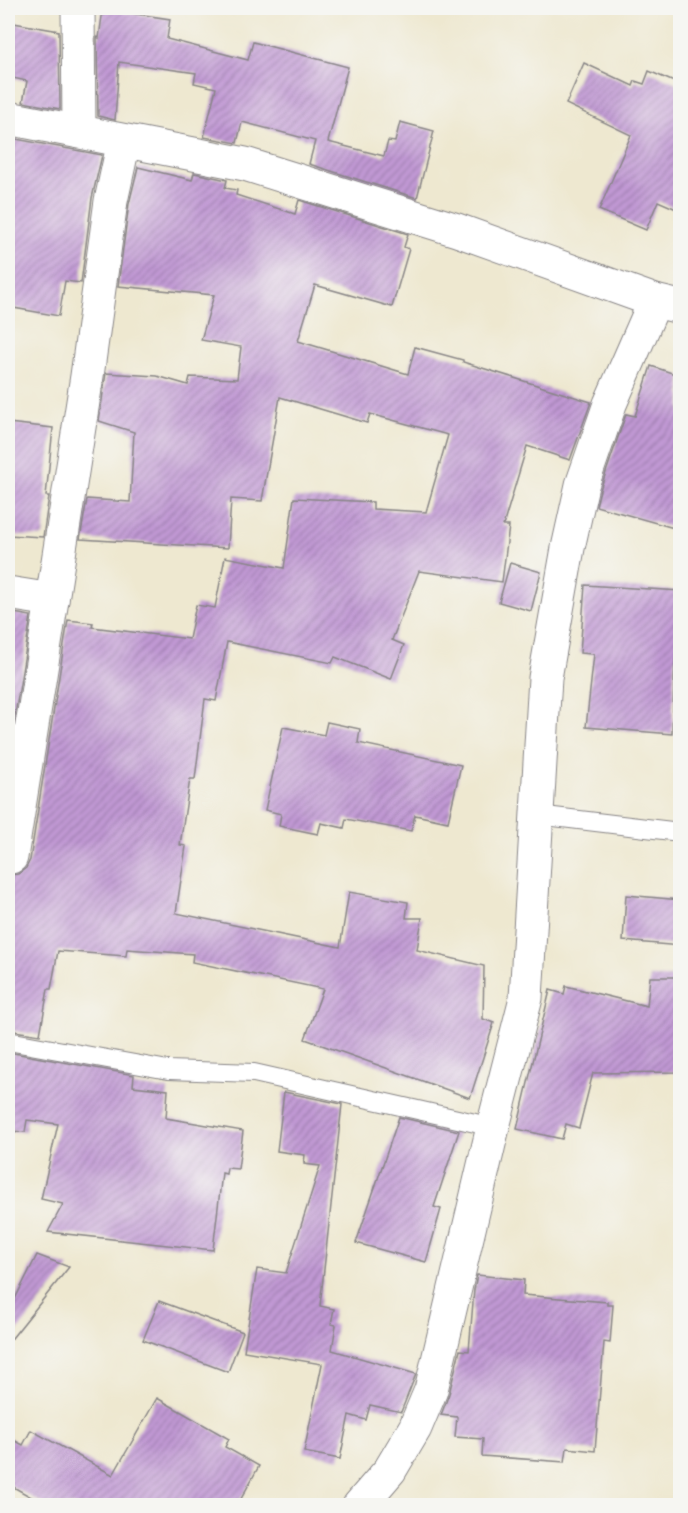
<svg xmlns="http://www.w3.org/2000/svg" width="688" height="1513" viewBox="0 0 688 1513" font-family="'Comic Neue',sans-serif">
  <defs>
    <pattern id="building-hatch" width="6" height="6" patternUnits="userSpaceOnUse" patternTransform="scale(1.5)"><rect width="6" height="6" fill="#c199d4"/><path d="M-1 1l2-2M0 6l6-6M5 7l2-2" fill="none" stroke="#9c7cad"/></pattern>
  </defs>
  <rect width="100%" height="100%" fill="#f6f6f2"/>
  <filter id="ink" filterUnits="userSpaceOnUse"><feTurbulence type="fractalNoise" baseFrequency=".0167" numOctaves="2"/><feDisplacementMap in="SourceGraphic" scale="12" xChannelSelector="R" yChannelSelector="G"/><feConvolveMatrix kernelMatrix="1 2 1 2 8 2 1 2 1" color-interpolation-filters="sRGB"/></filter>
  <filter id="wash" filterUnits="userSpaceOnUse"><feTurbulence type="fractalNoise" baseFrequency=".008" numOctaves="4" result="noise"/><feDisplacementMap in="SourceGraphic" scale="24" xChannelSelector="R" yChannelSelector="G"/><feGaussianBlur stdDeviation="1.35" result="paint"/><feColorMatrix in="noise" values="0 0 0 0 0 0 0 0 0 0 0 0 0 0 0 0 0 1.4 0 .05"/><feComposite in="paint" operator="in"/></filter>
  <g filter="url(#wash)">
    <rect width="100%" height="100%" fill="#eee8d0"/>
    <g id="blocks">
      <g fill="url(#building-hatch)">
        <path d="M103,9L170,19L167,39L248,60L253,42L348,67L328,142L384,156L388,141L395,142L400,122L434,131L417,198L309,164L315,141L242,122L237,143L204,137L216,88L194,83L196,73L119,62L115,120L98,116L97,37L99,38Z"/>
        <path d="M8,22L59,31L60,109L23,102L27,81L8,77Z"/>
        <path d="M584,63L633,86L635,81L644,84L649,71L681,85V211L658,201L646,230L599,210L631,135L566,104Z"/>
        <path d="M8,139L15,141L16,139L102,155L92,198L81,283L65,281L59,316L8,307Z"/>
        <path d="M138,167L192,180L194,173L227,180L225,188L237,190L236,195L295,214L299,200L408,234L404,247L409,249L392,307L315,285L298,341L408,374L415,347L463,360V362L591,402L570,460L527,446L503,526H509L502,582L419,571L392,640L404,645L391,679L335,657L332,663L227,642L216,701L205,699L195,779H190L180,845L186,846L176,913L340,947L349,892L408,902L406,918H422L417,950L484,966L483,1019L494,1023L470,1098L305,1039L323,989L192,962L193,954L127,949L126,956L58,951L51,989H48L40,1035L8,1030V875L18,874L26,868L30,860L68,620L93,623L92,627L189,639L196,605L215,608L225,557L284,568L294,498L373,502V509L426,512L448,435L370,414L367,423L280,397L262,501L231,499L228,548L80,539L87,499L130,502L134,432L99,421L106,373L157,376L188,385L190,377L237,379L241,347L201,340L214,295L118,286L129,204Z"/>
        <path d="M651,366L681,376V530L596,506L600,490L626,414L635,416Z"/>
        <path d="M8,423L53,428L46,496H49L43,537L8,535Z"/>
        <path d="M510,563L541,572L531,611L499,602Z"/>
        <path d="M585,585L681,591V659H675L672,734L586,727L594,654L580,653Z"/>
        <path d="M8,612L31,616L11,739L8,738Z"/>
        <path d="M327,722L360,729L358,743L461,765L448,822L415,815L411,831L346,819L344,828L321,823L318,834L279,826L281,814L265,810L283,727L324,735Z"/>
        <path d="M626,895L681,900V946L623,941Z"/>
        <path d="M650,977H681V1072L593,1073L579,1128L566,1124L562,1139L517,1129L550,990L564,994L566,986L647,1006Z"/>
        <path d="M8,1052L134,1075L133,1086L168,1090L166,1118L243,1131L238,1169L227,1168L226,1174L222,1173L213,1250L48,1232L63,1204L41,1199L58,1124L27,1120L25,1132L8,1131Z"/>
        <path d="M284,1092L342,1104L320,1306L334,1309L331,1324L336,1325L332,1350L416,1374L401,1412L370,1405L366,1420L349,1415L340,1459L304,1452L322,1364L244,1351L257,1269L286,1273L320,1166L304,1164L305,1155L277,1151Z"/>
        <path d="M399,1117L459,1131L434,1207L441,1209L426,1262L356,1243Z"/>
        <path d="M37,1255L69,1267L8,1343V1313Z"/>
        <path d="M477,1275L524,1280L523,1295L607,1302V1305H613L610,1343L604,1342L595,1451L567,1448L565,1462L482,1456L483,1439L455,1437L457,1417L441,1415L449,1394L460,1350L469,1351L474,1290Z"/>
        <path d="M159,1301L243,1332L228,1372L143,1340Z"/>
        <path d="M157,1398L229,1439L225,1447L259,1466L237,1506H47L8,1484V1437L23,1445L31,1430L113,1475Z"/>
      </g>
    </g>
  </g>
  <g filter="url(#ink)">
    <use href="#blocks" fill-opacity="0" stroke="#888586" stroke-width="1.5"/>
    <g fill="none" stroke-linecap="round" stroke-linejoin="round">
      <g stroke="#888586" stroke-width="20">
        <g id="lane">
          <path d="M537,815L680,832"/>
          <path d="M8,1041L168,1070L254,1073L493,1127"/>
        </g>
      </g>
      <g stroke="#888586" stroke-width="35">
        <g id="street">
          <path d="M78,8L79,131"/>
          <path d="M8,118L245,164L457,230L655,301L680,307"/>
          <path d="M8,593L52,600L87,376L111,201L124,141"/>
          <path d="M11,857L52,600"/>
          <path d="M359,1506L390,1470L415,1428L431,1390L493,1127L526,998L545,678L568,548L582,485L610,404L655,301"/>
        </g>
      </g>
      <use href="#lane" stroke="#fff" stroke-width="18"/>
      <use href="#street" stroke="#fff" stroke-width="33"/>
    </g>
  </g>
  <rect width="688" height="1513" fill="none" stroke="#f6f6f2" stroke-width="30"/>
</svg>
